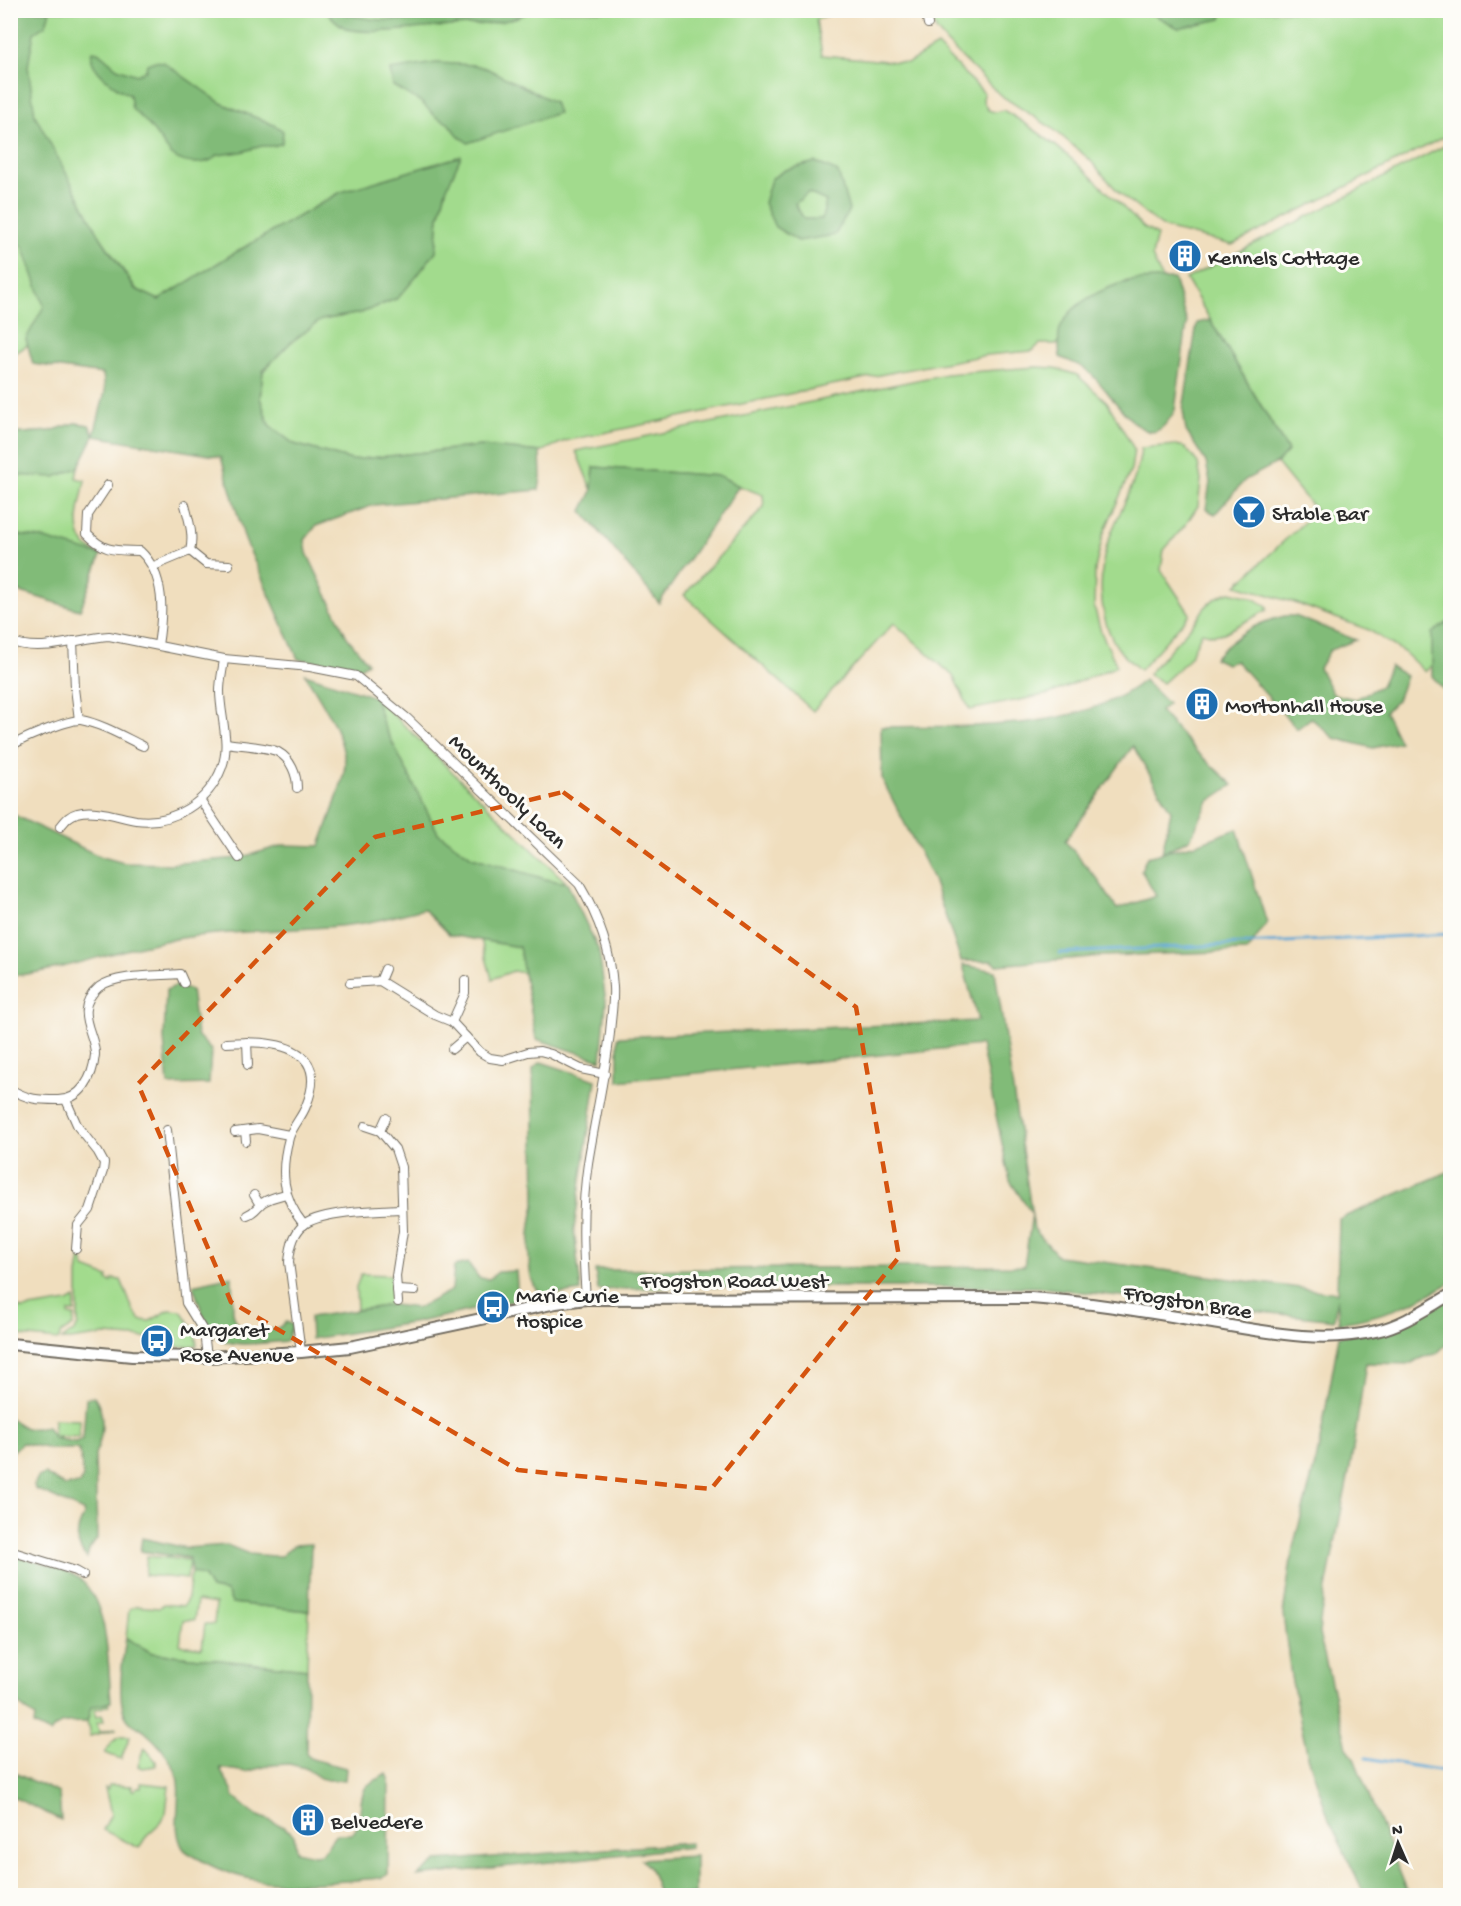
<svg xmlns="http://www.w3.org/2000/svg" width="1461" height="1906" viewBox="0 0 1461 1906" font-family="'Gochi Hand',sans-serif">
  <rect width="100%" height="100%" fill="#fdfcf7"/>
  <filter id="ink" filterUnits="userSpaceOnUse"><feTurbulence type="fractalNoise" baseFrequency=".0167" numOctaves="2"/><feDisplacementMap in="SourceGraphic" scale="12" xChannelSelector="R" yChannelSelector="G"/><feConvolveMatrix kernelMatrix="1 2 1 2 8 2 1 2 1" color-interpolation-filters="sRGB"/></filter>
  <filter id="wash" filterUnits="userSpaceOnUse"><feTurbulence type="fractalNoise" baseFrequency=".008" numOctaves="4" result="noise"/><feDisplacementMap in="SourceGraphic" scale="24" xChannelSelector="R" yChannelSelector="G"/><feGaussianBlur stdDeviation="1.35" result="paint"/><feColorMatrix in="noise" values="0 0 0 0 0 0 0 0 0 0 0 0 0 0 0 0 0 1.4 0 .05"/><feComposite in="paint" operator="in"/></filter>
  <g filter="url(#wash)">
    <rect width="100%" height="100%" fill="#f0debe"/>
    <g fill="#a2db8d" stroke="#66835c" stroke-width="1.5" fill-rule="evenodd">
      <path d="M10,11H839L816,20L822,55L908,63L937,46L984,93L983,101L988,110L995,112L1003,110C1058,141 1099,183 1144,228L1157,235L1152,256L1162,279L1127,281L1104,290L1083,302L1060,330L1059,344H1040L1032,351L987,355L894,372L565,441L540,452L481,446L352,460L294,444L269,425L260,398L263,371L290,343L321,320L361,313L398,298L436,251L439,217L446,190L341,192L231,255L159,300L136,289L101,238L11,81Z"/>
      <path d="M929,11H1450V134L1232,245L1165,228L1152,219L1121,195L1089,159L1052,128L1000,95L947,43L936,30Z"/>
      <path d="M1450,143V646L1425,672L1405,653L1369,630L1295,603L1237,585L1316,511L1277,463L1288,451L1186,279Z"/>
      <path d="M10,217L65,321L17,352L11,354Z"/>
      <path d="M1036,367L1055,368L1077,375L1107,402L1134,449L1131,470L1103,535L1095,569L1094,606L1101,632L1117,666L1049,694L970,710L953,676L894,623L813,711L684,595L764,507L763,495L739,486L720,476L594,467L592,491L576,451L946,374Z"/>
      <path d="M75,423L89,425L94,436L78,468L76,478L85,480C82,500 71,527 85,545C89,549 96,552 101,555L80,610L11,589L10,434L51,431Z"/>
      <path d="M1176,445L1185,447L1198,463L1201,480L1198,506L1186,524L1164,550L1161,570L1190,614L1140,670C1133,664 1125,658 1120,651C1096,620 1097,566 1112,531C1124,502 1138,480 1141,448Z"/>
      <path d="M1230,592L1251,597L1267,606V610L1224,633L1214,635L1202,632L1188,660L1163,683L1148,674L1199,617C1204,605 1218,595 1230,592Z"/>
      <path d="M375,697L567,883L545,879L472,857L438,833L383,724Z"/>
      <path d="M481,940L520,947L525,973L513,971L492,979Z"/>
      <path d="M81,1255L85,1268L108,1277L107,1280L111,1282L113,1279L121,1280L133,1310L140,1320L150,1321L169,1310L181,1311L194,1329L197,1345L179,1347L160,1339L105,1335L71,1340H62L76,1329L78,1325V1275Z"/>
      <path d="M361,1274L392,1275L393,1305L357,1310L356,1287Z"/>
      <path d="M75,1298V1312H69V1315L75,1316L73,1326L62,1333L58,1340L11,1335V1314L16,1307L23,1309L68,1302Z"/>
      <path d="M54,1419L80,1420L79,1437L53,1436Z"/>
      <path d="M147,1556L189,1560L187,1579L145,1575Z"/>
      <path d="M191,1572L204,1577L211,1589L227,1592L232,1603L309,1611L307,1669L152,1653L126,1638L129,1609L136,1606L159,1608L163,1604L183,1606L188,1598ZM197,1601L216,1604L214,1624H205L202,1648L180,1645L183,1620H194Z"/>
      <path d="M108,1703L109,1705L94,1710L96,1717L102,1715L104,1721L97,1723L99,1732L115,1728L116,1729L90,1736L87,1722L90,1707Z"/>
      <path d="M121,1736H130L121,1759L105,1753C109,1744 112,1739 121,1736Z"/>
      <path d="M144,1747L156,1761V1766L142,1768L138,1766Z"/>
      <path d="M141,1783L169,1786L166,1813L160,1823L147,1835L139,1848L103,1830L111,1814L105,1788L108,1789L109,1785H112L132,1786V1790H135L136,1788H141Z"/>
    </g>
    <g fill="#81bb78" stroke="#567352" stroke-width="1.5" fill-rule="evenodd">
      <path d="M11,10L50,11L46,25L34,33L28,66L35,115L101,238L135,289L159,300L231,255L341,192L461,156L446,190L439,217L436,251L417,276L398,298L361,313L321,320L290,343L263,371L260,398L269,425L294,444L352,460L481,446L540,452L541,477L539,490L374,505L316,526L305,540L307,553L347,637L368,663L360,668L298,659L245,540L221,457L94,436L78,468L55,477L11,475V434L51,431L75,423L89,425L94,435L105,392L103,374L33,364L26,339L44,306L23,246L11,242Z"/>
      <path d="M326,11C339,10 342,13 353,16C368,19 384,21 400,20C442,20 484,10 526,11L525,14C497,27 465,24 435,27C408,29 378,34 351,30C342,28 332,18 326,11Z"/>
      <path d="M1147,11H1223L1221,19L1178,28Z"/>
      <path d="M92,51L98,52L117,68L137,75L146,70L147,64L155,61L163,62L221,103L274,125L283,131L282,143L274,146H262L241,152L218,155C208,166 185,165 173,156C168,152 163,143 158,137C150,126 142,117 132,109L130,95C117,89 86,68 92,51Z"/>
      <path d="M436,63L475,65L488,69L554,102L558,113L468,143L459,136L448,123L436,117L421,102L393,86L390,70Z"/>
      <path d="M815,162L838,172L849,210L835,235L798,241L775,227L764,203L771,179L785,170ZM808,193L826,201L822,219H804L795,204Z"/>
      <path d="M1174,279L1187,323L1175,410C1170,419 1160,436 1148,431C1125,423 1105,383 1085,369C1078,364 1068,361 1060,357C1059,348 1057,337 1060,329C1068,305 1104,287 1127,282C1142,278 1159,279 1174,279Z"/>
      <path d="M1210,320L1288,451L1277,463L1245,480L1215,514L1206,509L1210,482L1206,462L1186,431L1183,410L1197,323Z"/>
      <path d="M594,467L720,476L739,486L659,603L582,511L592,491Z"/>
      <path d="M11,534L41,538L101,555L80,610L11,589Z"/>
      <path d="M1285,616H1295L1356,640L1330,650L1319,668L1333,694L1355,699L1381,686L1390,666L1406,676L1397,700L1385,712L1400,742L1373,748L1334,738L1311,718L1297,729L1236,661L1226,664L1214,658C1236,635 1254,623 1285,616Z"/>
      <path d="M1450,621V697L1432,676V633Z"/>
      <path d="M305,674L375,697L383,724L438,833L472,857L545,879L567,883L599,951L606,1003L601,1060L536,1039L519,947L450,935L424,909C401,914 379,921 357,924C295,932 232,929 170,940C116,949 66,971 11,976L10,813L99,856L124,863L170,864L239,858L284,845L320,846C326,828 346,779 345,762C342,730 321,701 305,674Z"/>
      <path d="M1144,680L1168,704L1160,711L1197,752L1233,785L1209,801L1190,839L1163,852L1197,844L1237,829L1267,923L1247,951L1104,956L997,965L992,961H961L932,877L882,779L881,727C960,725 1081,734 1144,680ZM1133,746L1171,811L1162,853L1147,857L1141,870L1156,896L1117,909L1098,880L1065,841Z"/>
      <path d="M963,965L995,971L1034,1229L1058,1256L1337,1293L1339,1219L1450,1171V1283C1415,1303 1380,1318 1339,1323L1337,1298L1334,1320L1038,1287H684L598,1290L595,1270L1024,1266L1032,1214L1010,1181L981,1045L618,1081V1037L978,1021Z"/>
      <path d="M178,985L191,990L197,1035L211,1050L209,1084L168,1085L164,1039L166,990Z"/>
      <path d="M541,1062L596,1080L574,1229L581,1291L543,1296C541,1293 536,1289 534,1285C525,1268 530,1223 535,1205L533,1069Z"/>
      <path d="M468,1263L479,1278L489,1279L498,1272L516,1271L518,1300L418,1322L311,1339L310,1317L393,1305L418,1308L452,1290L454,1266Z"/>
      <path d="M232,1276L233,1312L236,1323L255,1334L278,1328L286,1322L292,1325L287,1341C268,1342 231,1349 217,1337C205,1327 198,1299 193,1285Z"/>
      <path d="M1450,1295V1341L1436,1354L1425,1356L1412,1364L1366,1363L1351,1462L1321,1614L1319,1634L1347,1747L1354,1758L1409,1895H1365L1329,1820L1307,1753L1291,1677L1283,1614L1293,1547L1317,1457L1339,1336L1377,1331Z"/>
      <path d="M94,1396C106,1412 103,1437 95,1454L97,1539L89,1550L87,1558C75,1546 75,1529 84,1516L83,1511L35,1489L34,1485L38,1477L45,1474L65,1486L79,1484L83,1477L80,1452L77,1449H51L22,1443L11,1453L10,1418C27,1430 26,1430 47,1427L54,1438L75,1442L83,1439L86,1398Z"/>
      <path d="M142,1538L186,1548L227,1545L249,1554L273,1556H281L294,1545L311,1544L309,1611L232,1603L227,1592L211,1589L204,1577L191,1572L189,1558L140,1551Z"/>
      <path d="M11,1554C26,1559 64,1568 76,1576C110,1600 108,1665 111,1702L91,1707L87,1722C73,1723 58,1720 50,1733L34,1725L35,1717L18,1704L11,1719Z"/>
      <path d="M126,1638L152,1653L307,1669L306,1754L312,1759L346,1768L345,1780H328L320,1778L305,1768L289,1764L271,1765L246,1772L220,1768C223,1780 232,1782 234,1797L252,1813L280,1825L294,1834L296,1851L314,1855L322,1854L336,1834H352C365,1821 356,1802 366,1787C370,1782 380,1778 387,1774L389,1778L388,1874L380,1878C320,1883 257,1893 201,1860C196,1857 186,1853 183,1848C169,1825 186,1793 174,1768C167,1755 156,1741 145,1732C141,1728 134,1726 130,1722C114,1708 123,1657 126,1638Z"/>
      <path d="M10,1771L59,1793L61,1820L11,1796Z"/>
      <path d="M690,1843V1847L417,1876L437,1861Z"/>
      <path d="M695,1856V1895H660L650,1869L641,1859Z"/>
    </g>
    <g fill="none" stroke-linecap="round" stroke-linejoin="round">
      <g stroke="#5da7d5" stroke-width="3">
        <path d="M1060,953L1450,934"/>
        <path d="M1366,1758L1450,1772"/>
      </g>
    </g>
  </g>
  <g filter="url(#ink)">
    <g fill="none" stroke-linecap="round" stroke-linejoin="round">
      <g stroke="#706a5e" stroke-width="10">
        <g id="street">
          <path d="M925,10L928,24"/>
          <path d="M108,485L88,515L87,534C106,553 115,550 140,551C166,575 163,614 158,645"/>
          <path d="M190,551L206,564L229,565"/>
          <path d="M154,566L190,551C194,535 189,521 185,505"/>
          <path d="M10,641C40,654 78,638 109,636L224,659L310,667L356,676L407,718L579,884C598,916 611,950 613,987C614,1002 611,1018 610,1033C605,1076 595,1119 588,1163C581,1209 583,1253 586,1299"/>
          <path d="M73,641L75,688L79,720"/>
          <path d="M226,743C238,745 270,747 278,752C291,759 297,775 297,788"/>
          <path d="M10,747C20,739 70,719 81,720C102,724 124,737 143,746"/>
          <path d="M201,801L239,858"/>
          <path d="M60,827C65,821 69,815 77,813C95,808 118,817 136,820C173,825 209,802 222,767C231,743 220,716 220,691C220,680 223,669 224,659"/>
          <path d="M380,981L385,969"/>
          <path d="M350,983L380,981L435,1015L452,1022L480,1052L490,1058L503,1060L528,1052L540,1051L551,1054L581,1069L605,1074"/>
          <path d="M452,1022L465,993V980"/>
          <path d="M247,1042L248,1065"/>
          <path d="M226,1043C270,1040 332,1044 306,1106C302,1117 292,1127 289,1138C280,1171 282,1198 304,1225"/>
          <path d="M452,1049L466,1037"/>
          <path d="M10,1089C29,1100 38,1100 58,1100C81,1100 93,1077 95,1055C96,1033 71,1011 99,987C116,974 159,976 180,974L184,983"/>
          <path d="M66,1100L78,1127L98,1152L104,1163L103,1171L90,1210L78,1225L76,1249"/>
          <path d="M365,1126L380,1131L395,1149L401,1167L403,1231L396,1276L398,1302"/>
          <path d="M167,1130L186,1303L204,1332L207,1357"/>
          <path d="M245,1131L246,1141"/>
          <path d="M380,1131L386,1118"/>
          <path d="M235,1132L258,1129L289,1135"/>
          <path d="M254,1195L260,1205"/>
          <path d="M247,1215C255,1212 256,1208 262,1203C269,1198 278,1196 286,1194"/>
          <path d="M397,1290L415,1291"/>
          <path d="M301,1352L289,1262C290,1248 293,1232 305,1224C324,1211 377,1210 401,1209"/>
          <path d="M10,1551L76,1571L83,1575"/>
        </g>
      </g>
      <g stroke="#706a5e" stroke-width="14">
        <path id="secondary" d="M10,1344L132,1356L207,1357L301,1352L350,1347L556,1303L586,1299L1031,1298C1092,1302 1152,1313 1213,1323C1266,1332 1322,1344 1376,1331C1403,1325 1427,1308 1450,1295"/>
      </g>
      <use href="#street" stroke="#fff" stroke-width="8"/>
      <use href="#secondary" stroke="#fff" stroke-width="10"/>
    </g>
  </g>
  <path fill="none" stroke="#d5540f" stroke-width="4.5" stroke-dasharray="12 8" stroke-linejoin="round" d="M563,792L856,1007L899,1257L711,1489L518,1470L231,1302L138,1084L375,837Z"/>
  <defs>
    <g id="building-disc" transform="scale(1.725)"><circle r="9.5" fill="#1f6fb2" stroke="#fdfcf7"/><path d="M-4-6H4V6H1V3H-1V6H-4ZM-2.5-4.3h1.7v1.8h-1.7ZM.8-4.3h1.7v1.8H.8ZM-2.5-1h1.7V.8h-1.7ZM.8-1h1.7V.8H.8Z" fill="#fff"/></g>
    <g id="bar-disc" transform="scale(1.725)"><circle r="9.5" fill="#1f6fb2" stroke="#fdfcf7"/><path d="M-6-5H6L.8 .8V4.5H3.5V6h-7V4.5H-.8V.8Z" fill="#fff"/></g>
    <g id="bus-disc" transform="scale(1.725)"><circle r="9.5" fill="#1f6fb2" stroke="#fdfcf7"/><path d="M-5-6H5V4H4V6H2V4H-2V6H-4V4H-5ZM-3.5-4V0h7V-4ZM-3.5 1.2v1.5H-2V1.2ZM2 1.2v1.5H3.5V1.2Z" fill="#fff"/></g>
  </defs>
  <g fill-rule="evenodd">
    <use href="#building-disc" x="1185" y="256"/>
    <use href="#bar-disc" x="1249" y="512"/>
    <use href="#building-disc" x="1202" y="704"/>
    <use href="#bus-disc" x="493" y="1307"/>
    <use href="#bus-disc" x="157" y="1341"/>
    <use href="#building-disc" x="308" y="1820"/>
  </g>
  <g text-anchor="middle" stroke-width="6" stroke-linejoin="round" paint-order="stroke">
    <g font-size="22" fill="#2b2b2b" stroke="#fdfcf7" text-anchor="start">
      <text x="1208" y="264">Kennels Cottage</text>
      <text x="1272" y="520">Stable Bar</text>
      <text x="1225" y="712">Mortonhall House</text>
      <text x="516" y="1302">Marie Curie<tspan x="516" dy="25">Hospice</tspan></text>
      <text x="180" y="1336">Margaret<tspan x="180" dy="25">Rose Avenue</tspan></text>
      <text x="331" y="1828">Belvedere</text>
    </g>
    <g font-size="22" fill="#2b2b2b" stroke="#fdfcf7">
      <text transform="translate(509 790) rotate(44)" y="8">Mounthooly Loan</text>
      <text x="734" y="1287">Frogston Road West</text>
      <text transform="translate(1188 1300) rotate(9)" y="8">Frogston Brae</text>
    </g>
  </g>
  <rect width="1461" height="1906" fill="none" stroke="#fdfcf7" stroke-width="36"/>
  <g transform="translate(1398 1843) rotate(357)" stroke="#fdfcf7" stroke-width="4.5" paint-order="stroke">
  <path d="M0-4.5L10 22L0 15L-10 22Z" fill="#2b2b2b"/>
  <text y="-9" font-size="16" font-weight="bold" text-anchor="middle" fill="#2b2b2b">N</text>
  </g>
</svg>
